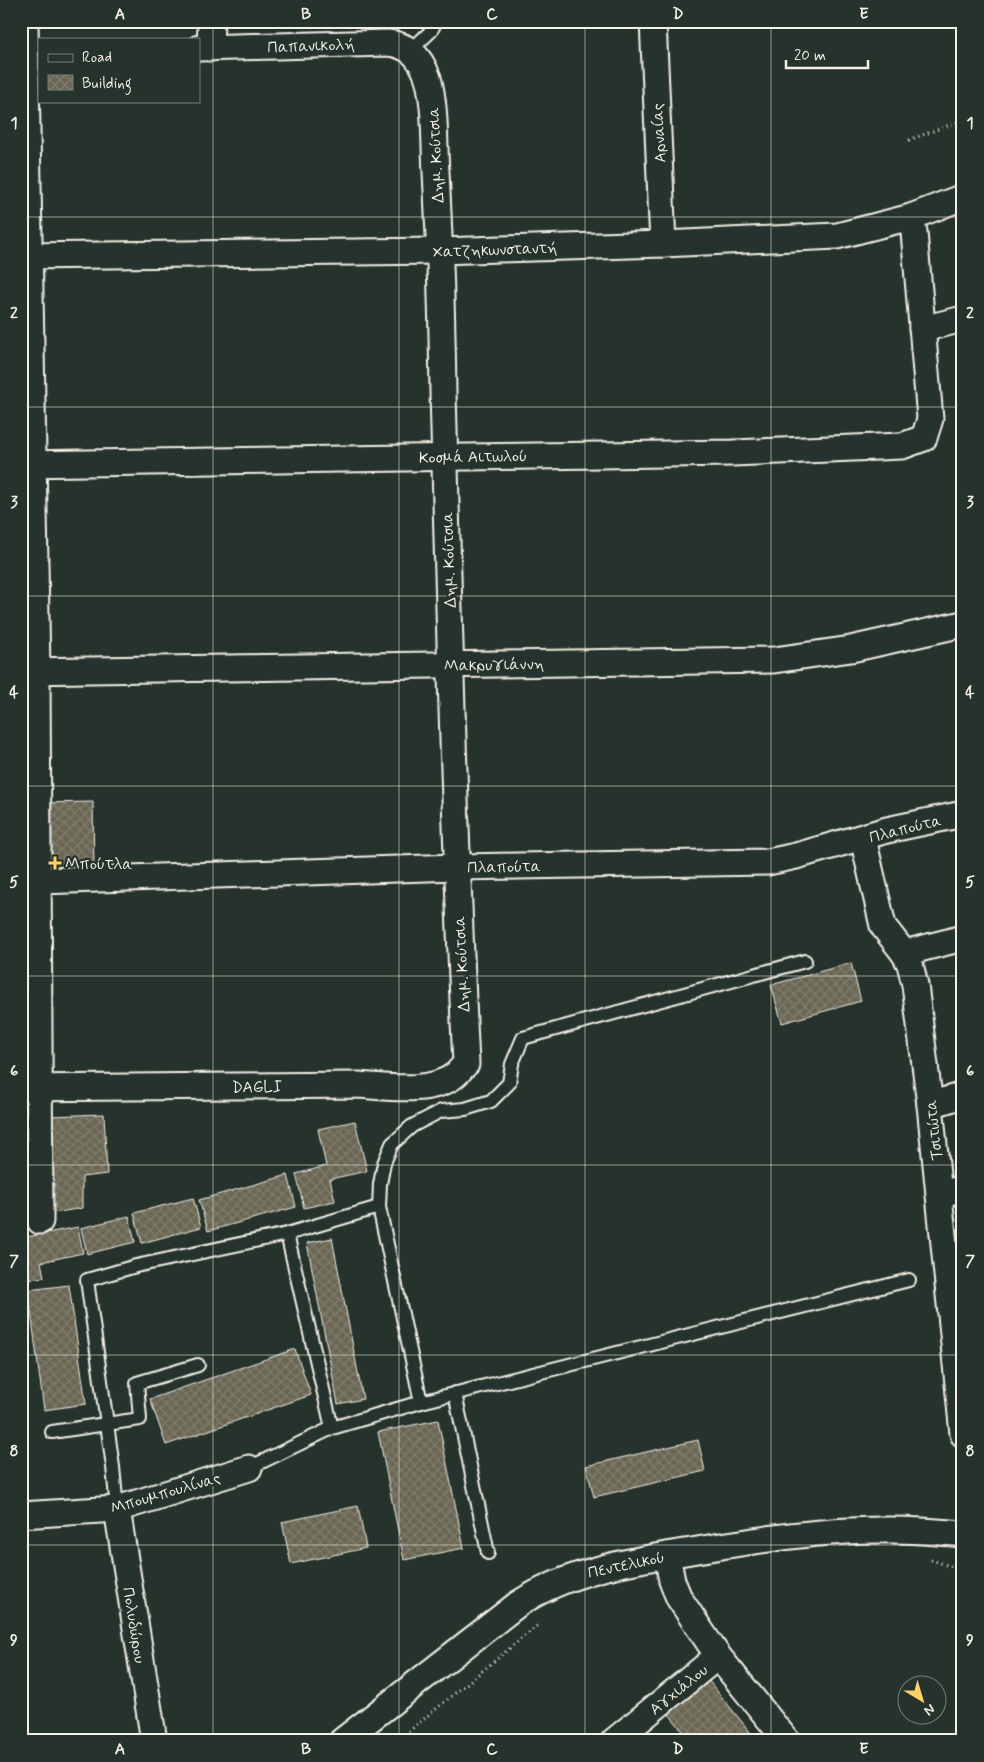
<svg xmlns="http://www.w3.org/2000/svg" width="984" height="1762" viewBox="0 0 984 1762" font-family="Mynerve,sans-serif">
  <defs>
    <pattern id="building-cross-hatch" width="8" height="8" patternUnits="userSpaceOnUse" patternTransform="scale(1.25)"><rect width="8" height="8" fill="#6a6653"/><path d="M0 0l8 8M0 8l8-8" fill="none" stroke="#807c6c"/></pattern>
  </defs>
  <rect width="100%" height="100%" fill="#26332d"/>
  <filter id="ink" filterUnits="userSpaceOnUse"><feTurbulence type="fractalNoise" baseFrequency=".02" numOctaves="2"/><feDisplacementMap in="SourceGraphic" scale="10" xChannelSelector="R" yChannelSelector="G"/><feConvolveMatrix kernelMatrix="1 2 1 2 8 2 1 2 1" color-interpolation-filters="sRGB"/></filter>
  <g filter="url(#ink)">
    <g fill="url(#building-cross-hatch)" stroke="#f4f1e8">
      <path d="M93,802L94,874H45L44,803Z"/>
      <path d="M851,963L861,1001L782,1023L771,985Z"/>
      <path d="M104,1114L107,1174L82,1177V1208L48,1214L50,1116Z"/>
      <path d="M355,1121L367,1171L330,1179L335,1201L304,1208L296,1174L326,1166L318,1129Z"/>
      <path d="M288,1175L296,1207L208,1231L199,1200Z"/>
      <path d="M193,1198L201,1227L142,1243L134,1213Z"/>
      <path d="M129,1216L135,1242L87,1254L81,1228Z"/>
      <path d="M78,1227L83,1253L41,1262L44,1277L30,1279L21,1238Z"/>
      <path d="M332,1238L363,1399L338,1404L307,1243Z"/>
      <path d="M69,1285L86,1404L44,1410L28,1290Z"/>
      <path d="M295,1349L311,1395L166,1445L150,1399Z"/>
      <path d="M438,1420L464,1548L404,1560L378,1432Z"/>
      <path d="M698,1440L705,1471L594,1497L586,1466Z"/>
      <path d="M358,1506L366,1548L291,1564L282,1522Z"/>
      <path d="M708,1680L750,1732L739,1741H691L668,1713Z"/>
    </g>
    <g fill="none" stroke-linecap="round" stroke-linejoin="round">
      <g stroke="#f4f1e8" stroke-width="16">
        <g id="lane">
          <path d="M411,50L431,31L436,21"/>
          <path d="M287,1234L332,1428"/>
          <path d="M455,1393L488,1553"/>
          <path d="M421,1402L379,1207L380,1184L384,1163L392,1144L412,1126L441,1111L465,1109L491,1101L509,1083L512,1064L523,1038L805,961"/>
          <path d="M52,1432L140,1419L137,1383L198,1365"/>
          <path d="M249,1468L332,1428L421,1402L909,1280"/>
          <path d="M117,1509L113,1467L87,1280L136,1266L287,1234L379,1207"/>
        </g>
      </g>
      <g stroke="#f4f1e8" stroke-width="29">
        <g id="street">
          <path d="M25,21L37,671L40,1221"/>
          <path d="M653,21L663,244"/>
          <path d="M210,48L211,21"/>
          <path d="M21,256L440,251L663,244L837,236L911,217L963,197"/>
          <path d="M922,329L963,319"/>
          <path d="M21,464L732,453L902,446L924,438L930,419L914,232L911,217"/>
          <path d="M21,671L774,660L851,649L963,624"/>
          <path d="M863,838L883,926L904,953L910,964L915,985L930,1105L963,1434"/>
          <path d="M39,881L457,867L768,862L796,856L887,830L963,814"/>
          <path d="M904,953L963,938"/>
          <path d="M21,1088L359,1085C387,1087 432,1094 455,1075C459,1072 462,1067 466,1064C455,840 449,616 443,392C442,319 440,246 436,172C434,142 436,108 428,78C421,58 410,45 388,43L199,48"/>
          <path d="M930,1105L963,1095"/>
          <path d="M939,1195L963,1188"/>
          <path d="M117,1509L154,1741"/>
          <path d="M21,1515L117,1509L249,1468"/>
          <path d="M667,1555L672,1581L679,1598L718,1656L787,1741"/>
          <path d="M342,1741L518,1604C570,1570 630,1561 691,1551C756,1540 824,1529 891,1530C915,1530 939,1532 963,1534"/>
          <path d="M614,1741L718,1656"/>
        </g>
      </g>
      <g stroke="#f4f1e8" stroke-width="3" stroke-dasharray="1 4" stroke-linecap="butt">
        <path d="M909,140L963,120"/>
        <path d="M931,1560L963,1570"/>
        <path d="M397,1741L538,1625"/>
      </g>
      <use href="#lane" stroke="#26332d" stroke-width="12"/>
      <use href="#street" stroke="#26332d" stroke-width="25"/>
    </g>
  </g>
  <path fill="none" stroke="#f4f1e8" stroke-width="1" stroke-opacity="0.55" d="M213,21V1741M399,21V1741M585,21V1741M771,21V1741M21,217H963M21,407H963M21,596H963M21,786H963M21,976H963M21,1165H963M21,1355H963M21,1545H963"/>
  <path fill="#ffd166" stroke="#26332d" stroke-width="2" d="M52.5 855.5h5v5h5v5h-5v5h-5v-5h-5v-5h5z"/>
  <g text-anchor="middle" stroke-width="4.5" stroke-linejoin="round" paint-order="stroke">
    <g font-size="16" fill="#f4f1e8" stroke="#26332d">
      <text transform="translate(311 45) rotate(-2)" y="6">Παπανικολή</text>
      <text transform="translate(658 133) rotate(-93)" y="6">Αρναίας</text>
      <text transform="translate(435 155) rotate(-93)" y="6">Δημ. Κούτσια</text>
      <text transform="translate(495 249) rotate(-2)" y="6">Χατζηκωνσταντή</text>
      <text transform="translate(473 456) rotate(-1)" y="6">Κοσμά Αιτωλού</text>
      <text transform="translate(448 560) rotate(-92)" y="6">Δημ. Κούτσια</text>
      <text transform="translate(494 664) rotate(-1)" y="6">Μακρυγιάννη</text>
      <text transform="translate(905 828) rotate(-14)" y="6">Πλαπούτα</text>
      <text transform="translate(504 866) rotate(-1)" y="6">Πλαπούτα</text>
      <text transform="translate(461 964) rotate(-93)" y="6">Δημ. Κούτσια</text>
      <text transform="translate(257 1086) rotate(-1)" y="6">DAGLI</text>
      <text transform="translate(933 1130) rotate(-96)" y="6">Τσιτώτα</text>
      <text transform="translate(165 1492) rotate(-16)" y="6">Μπουμπουλίνας</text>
      <text transform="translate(626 1564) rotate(-12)" y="6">Πεντελικού</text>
      <text transform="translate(135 1625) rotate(81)" y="6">Πολυδώρου</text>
      <text transform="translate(678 1689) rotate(-39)" y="6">Αγχιάλου</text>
    </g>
    <g font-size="16" fill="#f4f1e8" stroke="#26332d" text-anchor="start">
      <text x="65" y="869">Μπούτλα</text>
    </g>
  </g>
  <rect width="984" height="1762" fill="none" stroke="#26332d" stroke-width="55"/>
  <rect x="38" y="38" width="162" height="65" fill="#26332d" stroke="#787f78"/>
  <rect x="48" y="54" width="25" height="8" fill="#26332d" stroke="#787f78"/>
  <text x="82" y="62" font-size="15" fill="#f4f1e8">Road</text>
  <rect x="48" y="75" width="25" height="15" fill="url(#building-cross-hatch)" stroke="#787f78"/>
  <text x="82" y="88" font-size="15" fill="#f4f1e8">Building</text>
  <g transform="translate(922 1700) rotate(142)"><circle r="24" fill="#26332d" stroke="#787f78"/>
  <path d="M0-4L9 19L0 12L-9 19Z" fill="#ffd166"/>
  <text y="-8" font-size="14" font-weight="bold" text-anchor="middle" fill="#f4f1e8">N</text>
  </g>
  <path d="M786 60v8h82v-8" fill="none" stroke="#f4f1e8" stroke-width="2.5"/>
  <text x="794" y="60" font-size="15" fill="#f4f1e8" stroke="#26332d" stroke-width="4" paint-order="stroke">20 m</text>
  <rect x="28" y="28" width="928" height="1706" fill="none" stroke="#f4f1e8" stroke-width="2"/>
  <g font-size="16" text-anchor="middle" font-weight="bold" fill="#f4f1e8">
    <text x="120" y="19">A</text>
    <text x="306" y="19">B</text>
    <text x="492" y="19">C</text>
    <text x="678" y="19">D</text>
    <text x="864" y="19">E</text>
    <text x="14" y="128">1</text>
    <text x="970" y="128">1</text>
    <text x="14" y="318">2</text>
    <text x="970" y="318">2</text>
    <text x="14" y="507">3</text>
    <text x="970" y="507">3</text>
    <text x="14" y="697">4</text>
    <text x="970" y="697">4</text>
    <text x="14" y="887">5</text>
    <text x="970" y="887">5</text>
    <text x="14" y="1076">6</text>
    <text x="970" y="1076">6</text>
    <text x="14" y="1266">7</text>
    <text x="970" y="1266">7</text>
    <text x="14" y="1456">8</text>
    <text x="970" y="1456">8</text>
    <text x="14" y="1645">9</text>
    <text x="970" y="1645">9</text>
    <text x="120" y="1754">A</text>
    <text x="306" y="1754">B</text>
    <text x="492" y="1754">C</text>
    <text x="678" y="1754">D</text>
    <text x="864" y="1754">E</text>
  </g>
</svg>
